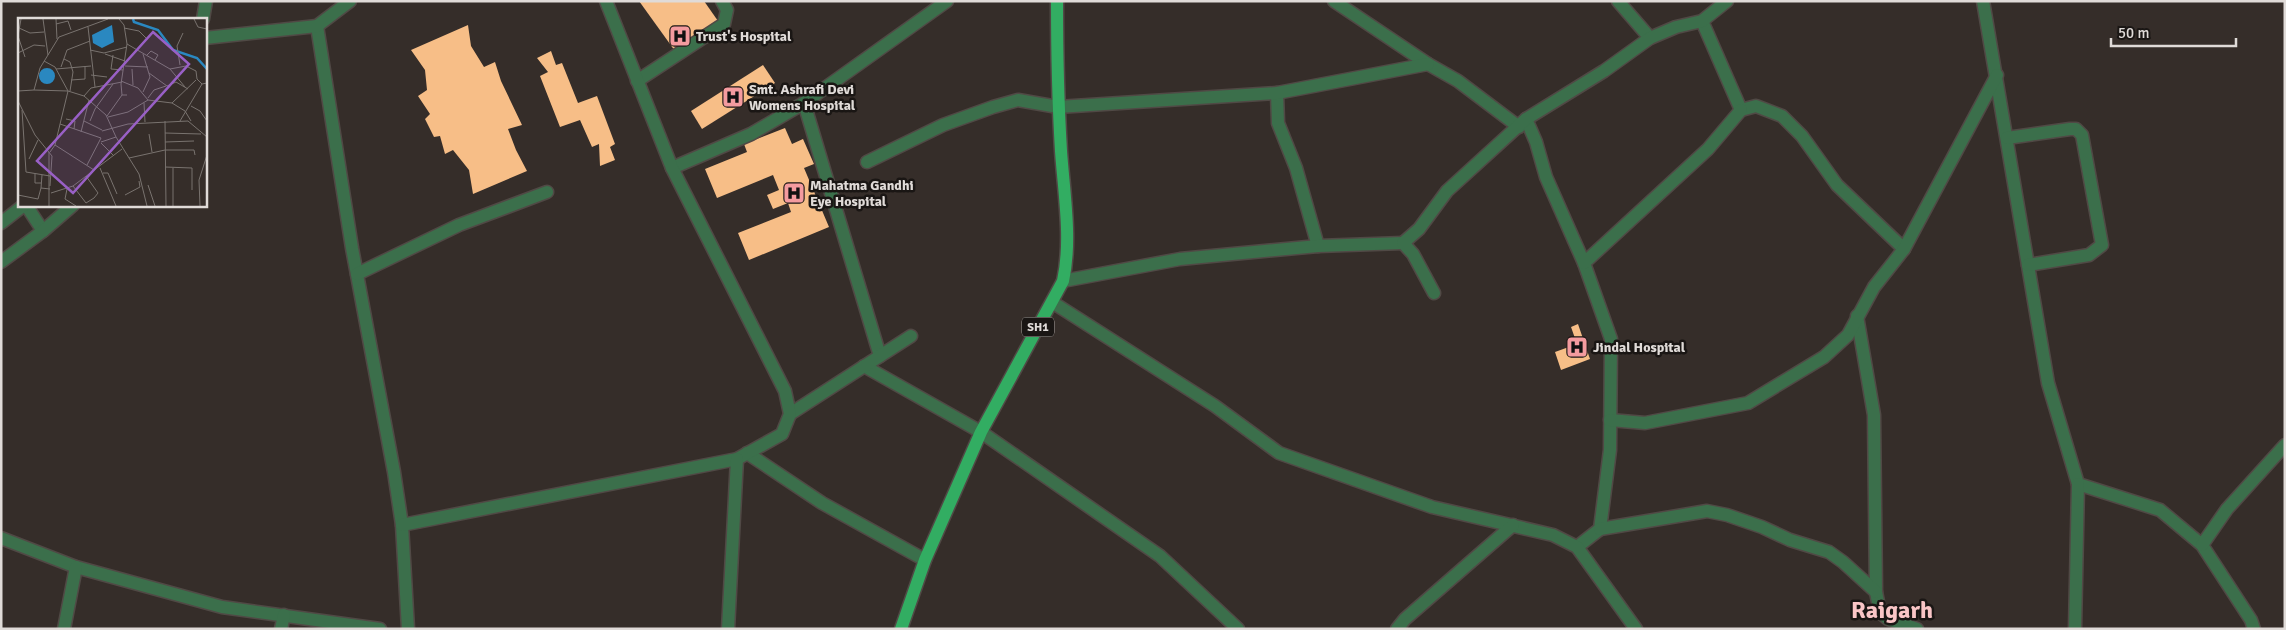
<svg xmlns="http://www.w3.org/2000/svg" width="2286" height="630" viewBox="0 0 2286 630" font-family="Signika,sans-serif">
  <rect width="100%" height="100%" fill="#352d29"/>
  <g fill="#f7be87">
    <path d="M639,1H704L718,21L675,51Z"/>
    <path d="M468,25L471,46L484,67L495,62L501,81L522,125L508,129L516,150L527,171L473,194L469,170L453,150L445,154L440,136L434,137L425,119L430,114L418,96L427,90L425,70L411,50Z"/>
    <path d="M551,51L556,65L562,63L578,103L597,96L615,144L610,147L615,160L600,166L599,144L592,147L580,120L560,127L540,76L548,72L537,58Z"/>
    <path d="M763,65L775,83L702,129L691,111Z"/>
    <path d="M785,128L792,144L803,139L814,164L804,168L829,227L749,260L738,233L791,212L788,203L773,209L767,195L779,190L773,175L717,198L705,169L747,152L744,144Z"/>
    <path d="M1578,324L1590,359L1561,370L1555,352L1577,344L1571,327Z"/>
  </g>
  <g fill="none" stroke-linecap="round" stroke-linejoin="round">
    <g stroke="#504945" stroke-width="15">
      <g id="minor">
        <path d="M1334,1L1428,64L1458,81L1519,127"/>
        <path d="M1618,1L1650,38"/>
        <path d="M1983,1L2048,383L2078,484L2160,510L2202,545L2251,620L2254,629"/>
        <path d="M203,19L206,1"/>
        <path d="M1702,21L1741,110L1756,106L1782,116L1802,136L1837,185L1904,249"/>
        <path d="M317,26L352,248L394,472L402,525L408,629"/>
        <path d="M205,38L317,26L350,1"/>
        <path d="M637,81L724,24L727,10L722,1"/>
        <path d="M1277,93L1278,123L1296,168L1318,246"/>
        <path d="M804,103L880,356"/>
        <path d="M1526,119L1536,142L1546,177L1584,263L1611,339L1610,450L1600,529L1577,547"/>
        <path d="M2007,138L2070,129H2076L2082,135L2102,245L2089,255L2028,265"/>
        <path d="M867,162L943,125L993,107L1018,100L1058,107L1277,93L1428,64"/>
        <path d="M672,168L751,134L804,103L947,1"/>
        <path d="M26,205L43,231"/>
        <path d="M1,223L24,205"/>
        <path d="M1,262L43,231L73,205"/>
        <path d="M1584,263L1708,149L1741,110"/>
        <path d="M357,274L459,225L547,192"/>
        <path d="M1063,281L1180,259L1318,246L1403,243"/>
        <path d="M1434,293L1413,254L1403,243L1419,229L1447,191L1526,119L1604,71L1650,38L1676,27L1702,21L1727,1"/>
        <path d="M1052,302L1215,406L1279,453L1432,507L1553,535L1577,547L1636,629"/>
        <path d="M1857,316L1874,415L1876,592L1880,612L1888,619L1917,629"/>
        <path d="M864,366L981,432L1160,556L1238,629"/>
        <path d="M790,414L911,336"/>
        <path d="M1610,420L1645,423L1748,403L1824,357L1848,335L1874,287L1904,249L1997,75"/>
        <path d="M747,453L822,503L925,560"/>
        <path d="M402,525L737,459L782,434L790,414L785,391L672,168L606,1"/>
        <path d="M1600,529L1707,511L1727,515L1762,527L1790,540L1829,552L1843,562L1876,592"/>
        <path d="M1,538L76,567L222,607L380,629"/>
        <path d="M2202,545L2227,509L2285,445"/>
        <path d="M64,629L76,567"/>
        <path d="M281,629L284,615"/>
        <path d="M728,629L737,459"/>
        <path d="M1397,629L1405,619L1513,525"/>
        <path d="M2075,629L2078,484"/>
      </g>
    </g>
    <g stroke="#504945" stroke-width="15">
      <path id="major" d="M901,629L925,560L981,432L1063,281C1072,240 1064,194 1061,151C1058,101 1057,51 1057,1"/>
    </g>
    <use href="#minor" stroke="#3b6f4b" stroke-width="12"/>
    <use href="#major" stroke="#32ad62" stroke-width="12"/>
  </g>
  <defs>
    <g id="hospital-square" transform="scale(1.125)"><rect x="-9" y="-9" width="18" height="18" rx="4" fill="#f49b9f" stroke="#1a1614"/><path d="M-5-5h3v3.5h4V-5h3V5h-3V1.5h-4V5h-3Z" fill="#111"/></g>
  </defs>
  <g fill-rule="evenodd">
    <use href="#hospital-square" x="680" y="36"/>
    <use href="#hospital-square" x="733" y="97"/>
    <use href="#hospital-square" x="794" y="193"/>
    <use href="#hospital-square" x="1577" y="347"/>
  </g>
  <g text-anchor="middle" stroke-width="5" stroke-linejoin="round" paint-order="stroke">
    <rect fill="#1a1614" stroke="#a5a09d" stroke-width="1" x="1022" y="317.5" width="32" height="19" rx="4"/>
    <g font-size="12" font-weight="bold" fill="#e0dbd8">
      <text x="1038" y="331">SH1</text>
    </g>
    <g font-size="14" font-weight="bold" fill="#e0dbd8" stroke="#1a1614" text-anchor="start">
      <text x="696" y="41">Trust's Hospital</text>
      <text x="749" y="94">Smt. Ashrafi Devi<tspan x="749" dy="16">Womens Hospital</tspan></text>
      <text x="810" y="190">Mahatma Gandhi<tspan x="810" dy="16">Eye Hospital</tspan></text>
      <text x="1593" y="352">Jindal Hospital</text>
    </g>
    <g font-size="24" font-weight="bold" fill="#f9c5c6" stroke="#1a1614">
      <text x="1892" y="618">Raigarh</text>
    </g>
  </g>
  <g transform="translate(18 18)">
    <rect width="189" height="189" fill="#352d29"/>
    <path d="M94,7L96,24L84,30L75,25L74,17ZM21 58a8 8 0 1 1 16 0a8 8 0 1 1-16 0Z" fill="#2a88c0"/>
    <path fill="none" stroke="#2a88c0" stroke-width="2.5" d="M115,1L116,4L140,12L155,32L179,40L189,51"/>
    <path fill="none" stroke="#79736f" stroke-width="1" d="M3,1L0,18L7,39M25,1L30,37M38,1L39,21M101,1L106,7L109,26L152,51L168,48L178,53L179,61L184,66L189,65M176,1L180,9L189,11M38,6L50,3L53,12M70,9L77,69M1,10L12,15L26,14M106,10L121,13L128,20M72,32L86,35L109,29M0,35L16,27L27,28M87,36L107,43M95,37L93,51L105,52M129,37L133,33L140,37L137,42M46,41L52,44L55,54L52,73M26,43L37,49L50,73L66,78L88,97L98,119L121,156L129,188M162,47L159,28L165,15M107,48L130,49M43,49L49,32L72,23M38,51L73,48M114,51L115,67M152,51L167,69M131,55L149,68L158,64L170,71M73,57L89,59M53,62L67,61V48M103,63L120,70L130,82M16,72L50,73L37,127L32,134M0,73L16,72L22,50L41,19L90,1M125,74L132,59L125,36M109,77H104L103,66L109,26M66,78L73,70L104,64M130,80L136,72L148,68M0,83L17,117L34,138L32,168M126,85L127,104M154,85L178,62M173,88L182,93L189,103M4,92L8,154L32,158M89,98L104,77M90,99L110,94L130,82L154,85L167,93L173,103M48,101L57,103L56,111M66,103L84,112M72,103L77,91L95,66M147,103L148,188M162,103L184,66M42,106L83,120L69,147M84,113L110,106L170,103L189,119M63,114L71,82M147,115L183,116M131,116L134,134M83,124L98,119M147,124L176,123M83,125L96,138M37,127L76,152M31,134V188M111,140L147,132H176L177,137M11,141L20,122M147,149L174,150V172M82,150L98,188M155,150V188M85,155H90L99,176M17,156V165H23M24,157L23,170L32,171M130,167L137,188M55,168L68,185L76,180L80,175L68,158M49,171L47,181L58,188M33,175L55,168L104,131M0,177L20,181L23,170M107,177L122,169L121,163M182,188L181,162L189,137"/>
    <path fill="#9960c6" fill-opacity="0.15" stroke="#9960c6" stroke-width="2.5" d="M135,14L171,46L55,175L19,143Z"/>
    <rect width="189" height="189" fill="none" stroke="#e0dbd8" stroke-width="2.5"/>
  </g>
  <rect width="2286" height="630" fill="none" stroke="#e0dbd8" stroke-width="5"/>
  <path d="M2111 38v8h125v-8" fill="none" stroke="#e0dbd8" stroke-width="2.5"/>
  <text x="2118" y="38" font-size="15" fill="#e0dbd8" stroke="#1a1614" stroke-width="4" paint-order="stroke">50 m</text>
</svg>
